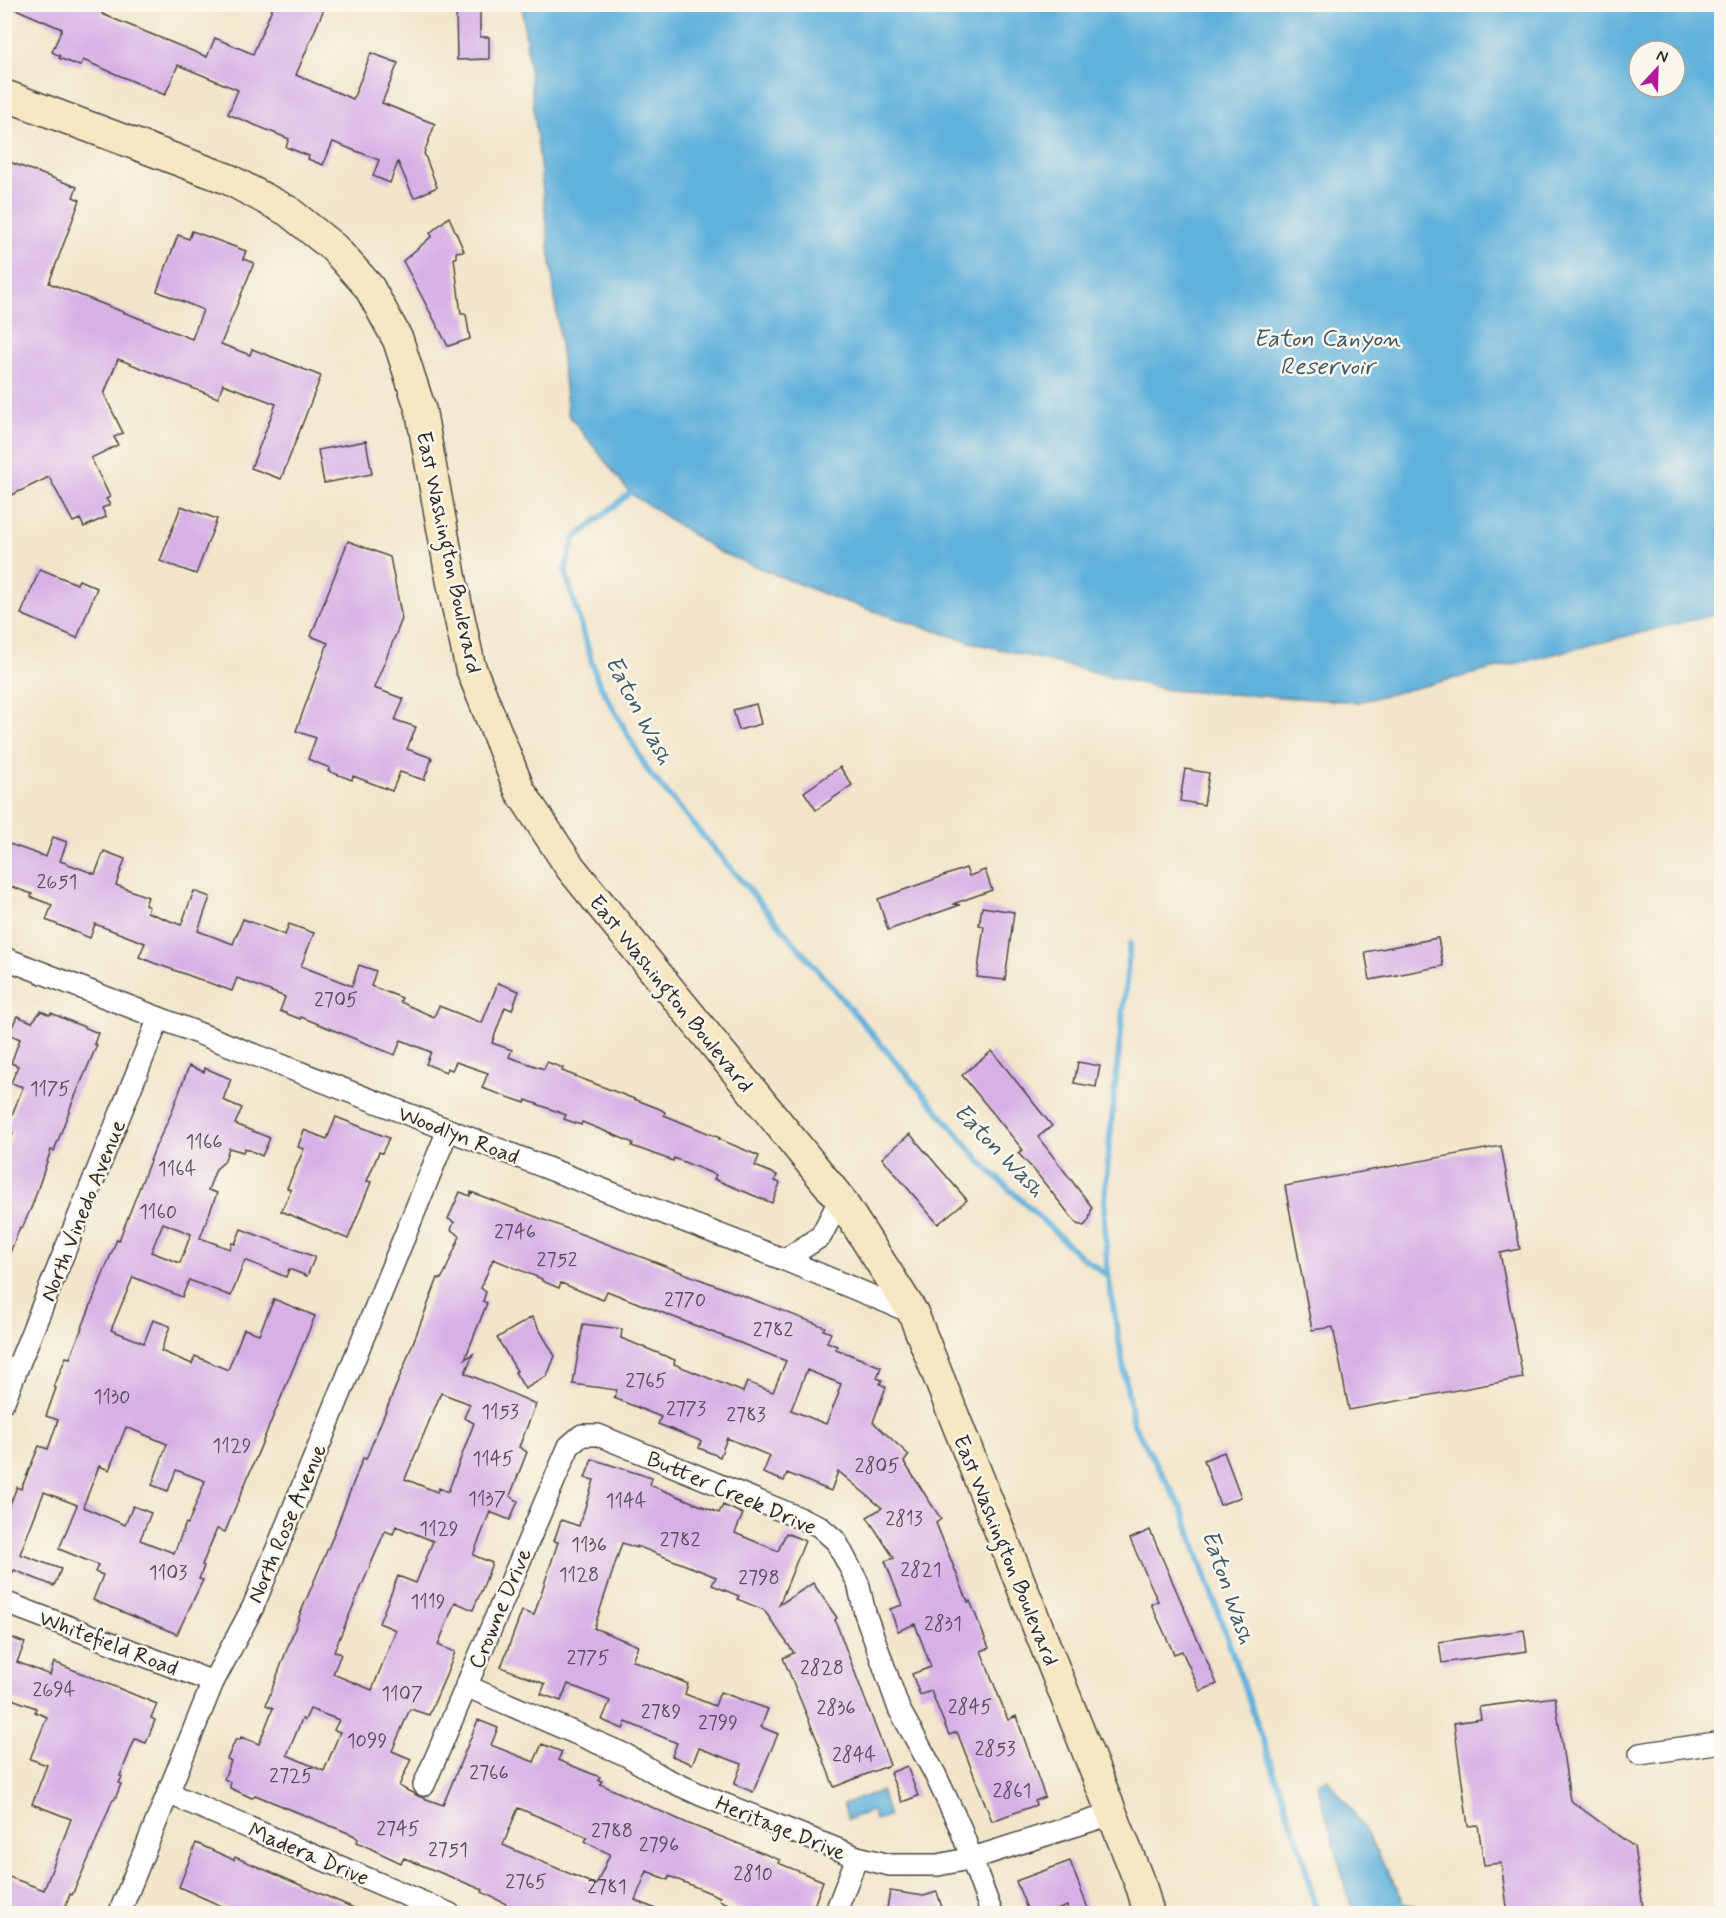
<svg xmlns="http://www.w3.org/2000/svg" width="1726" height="1918" viewBox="0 0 1726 1918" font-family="Mynerve,sans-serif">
  <rect width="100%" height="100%" fill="#fbf7ec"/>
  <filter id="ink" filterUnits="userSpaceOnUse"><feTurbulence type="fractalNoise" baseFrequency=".0167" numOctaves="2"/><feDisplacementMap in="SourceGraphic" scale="12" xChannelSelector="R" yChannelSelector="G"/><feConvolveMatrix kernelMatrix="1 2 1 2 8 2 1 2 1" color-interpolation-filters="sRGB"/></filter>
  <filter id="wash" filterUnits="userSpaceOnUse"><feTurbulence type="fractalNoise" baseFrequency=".008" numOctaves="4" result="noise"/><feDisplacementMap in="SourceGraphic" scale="24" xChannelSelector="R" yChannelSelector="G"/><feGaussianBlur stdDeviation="1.35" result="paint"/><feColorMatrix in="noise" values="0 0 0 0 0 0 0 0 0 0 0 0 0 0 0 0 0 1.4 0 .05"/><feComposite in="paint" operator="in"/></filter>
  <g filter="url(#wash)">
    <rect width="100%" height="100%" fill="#f2e5ca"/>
    <g fill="#61b1db" stroke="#466e83" stroke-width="1.5" fill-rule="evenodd">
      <path d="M522,5H1721V613L1358,702L1168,690L966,641L834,598L719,552L630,493L568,414ZM1639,51H1675V87H1639Z"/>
      <path d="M1327,1778L1359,1820L1405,1903L1420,1908L1422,1913H1353L1317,1784Z"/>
      <path d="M881,1791L889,1816L875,1820L872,1811L848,1819L843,1804Z"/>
    </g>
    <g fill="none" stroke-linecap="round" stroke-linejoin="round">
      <g stroke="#61b1db" stroke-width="6">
        <path d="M630,493L574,539L565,571L597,679L648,771L983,1164L1078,1254L1108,1276L1133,1423L1182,1509L1302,1852L1317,1914"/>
        <path d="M1108,1276L1104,1219L1108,1156L1130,944"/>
      </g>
    </g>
    <g id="blocks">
      <g fill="#d7b1e6" fill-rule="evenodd">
        <path d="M4,4H106L102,14L207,57L215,38L253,54L274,4H326L296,75L353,99L371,53L398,63L382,103L435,124L424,153L437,187L414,198L398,162L390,183L373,176L379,160L333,142L323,165L308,159L309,156L286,147L289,139L228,114L238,90L178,65L165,95L83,60L80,66L59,58L60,56L52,52L62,29Z"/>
        <path d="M456,10H480V37H489V59L457,60Z"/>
        <path d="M4,160L77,187L73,197L80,200L49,283L192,339L203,310L157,291L178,235L189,239L192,231L246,251L243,259L254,263L221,344L250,355L252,349L321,376L281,479L251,468L276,404L223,384L218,398L118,359L104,394L123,433L114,437L118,445L91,458L110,497L106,499L110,505L102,508L106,517L84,527L80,519L73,522L49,477L12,495L11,492L4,495Z"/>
        <path d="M449,217L464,251L456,252V258H454L461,314H466L470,339L448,346L403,261L432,236L430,233Z"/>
        <path d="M366,441L372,474L324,483L318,450Z"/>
        <path d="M181,506L217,519L196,574L160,561Z"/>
        <path d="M348,541L390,557L402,619L374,688L404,699L395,720L416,727L407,749L432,758L424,780L400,772L392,791L353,776L352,780L328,771L330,768L308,759L316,738L296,731L328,643L311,636Z"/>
        <path d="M40,569L77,584L79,580L97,588L77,638L21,614Z"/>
        <path d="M756,704L761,724L739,730L733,710Z"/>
        <path d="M840,767L852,785L816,810L804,792Z"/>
        <path d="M1185,769L1209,773L1204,805L1180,801Z"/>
        <path d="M53,837L67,842L60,861L95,874L104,851L125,859L116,885L148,897L145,905L149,907L147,912L181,925L194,891L210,897L198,931L233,944L243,919L285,935L289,924L314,933L301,966L352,986L359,965L376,971L371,986L402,998L400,1002L434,1017L439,1006L482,1023L498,983L519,991L512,1010L505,1007L492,1043L512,1050L509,1057L544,1069L547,1062L563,1068L562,1071L660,1109L665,1112L664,1115L720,1138L719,1139L759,1156L755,1166L777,1175L775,1181L780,1183L772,1203L714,1179L716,1175L674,1158L673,1161L632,1146L633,1143L612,1134L582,1122L581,1125L564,1119L566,1115L526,1100L525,1103L482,1088L488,1073L456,1062L452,1070L447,1068L446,1072L426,1064L431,1052L401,1040L395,1055L301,1017L300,1019L280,1011L285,997L237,978L232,991L154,963L139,957L145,943L95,924L90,938L46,920L52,905L31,897L32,894L4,884V842L46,857Z"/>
        <path d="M966,868L969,876L985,870L992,890L953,904L960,905L888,930L878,899Z"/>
        <path d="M982,907L1014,912L1005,980L977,977L984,926L979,925Z"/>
        <path d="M1438,938L1443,966L1370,980L1365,952Z"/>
        <path d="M41,1011L50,1015L51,1013L98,1033L94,1044L97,1045L71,1106L54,1151L51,1150L32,1206L22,1228L20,1227L6,1263H4V1156L13,1133L6,1130L23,1087L11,1083L18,1066L11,1063L20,1039L9,1034L17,1016L32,1022Z"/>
        <path d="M992,1051L1052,1126L1038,1137L1092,1207L1089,1220L1084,1226L1077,1224L1034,1170L1018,1153L1023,1150L962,1075Z"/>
        <path d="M1078,1062L1100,1066L1096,1087L1074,1083Z"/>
        <path d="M189,1066L204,1072L205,1068L231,1079L223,1100L242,1108L235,1124L270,1138L262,1156L245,1148L243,1152L229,1148L224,1162L216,1169L208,1190L217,1193L200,1238L230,1249L232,1243L235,1244L241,1229L315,1257L307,1276L289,1269L286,1277L245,1260L231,1296L189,1280L182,1297L133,1277L111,1330L144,1343L153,1320L170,1326L161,1351L192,1364L195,1356L228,1370L244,1329L259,1334L274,1299L315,1316L225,1532L217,1529L202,1565L204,1566L199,1579L203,1580L177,1634L93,1600L103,1575L95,1572L98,1565L59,1549L77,1505L44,1492L20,1554L61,1569L54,1586L14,1570L4,1590V1519L17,1487L21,1489L39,1446L48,1449L58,1420L46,1416L56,1388L54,1387L66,1357L70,1358L117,1239L119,1240L155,1148L171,1114ZM163,1223L191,1234L180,1263L151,1252ZM126,1427L167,1444L152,1485L168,1491L176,1470L205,1481L188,1524L186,1523L174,1553L140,1540L151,1513L133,1506L125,1525L83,1507L99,1466L109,1470Z"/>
        <path d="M336,1117L389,1138L382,1153L379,1152L367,1181L371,1182L348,1239L281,1211L291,1190L287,1188L304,1149L298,1147L304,1130L327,1139Z"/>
        <path d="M910,1134L967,1200L938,1224L882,1158Z"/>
        <path d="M1501,1146L1520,1249L1500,1253L1523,1378L1349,1410L1333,1327L1312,1330L1285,1186Z"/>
        <path d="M460,1192L470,1196L471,1192L825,1327L823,1330L831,1333L827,1342L837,1346L836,1349L881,1367L877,1378L882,1380L880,1384L886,1387L873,1422L909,1455L904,1462L941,1519L936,1523L968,1602L970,1601L989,1648L981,1651L1008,1720L1016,1716L1045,1797L1035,1801L1036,1805L992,1821L957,1732L949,1735L931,1691L920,1695L912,1674L931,1667L915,1624L898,1631L890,1609L902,1605L885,1561L894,1558L867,1517L882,1508L838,1471L831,1491L787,1473L784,1481L763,1473L770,1456L727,1438L720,1457L699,1448L701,1441L658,1424L661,1417L614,1398L617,1390L573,1384L583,1324L622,1329L621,1338L675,1360L674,1364L743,1392L747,1382L773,1392L786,1361L607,1291L603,1300L561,1283L559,1288L542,1281V1279L493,1259L481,1288L486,1292L483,1301L487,1303L465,1359L473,1354L465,1373L536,1404L519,1447L527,1452L510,1496L518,1501L510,1520L490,1512L473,1555L492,1563L485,1582L473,1610L455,1602L438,1645L455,1652L447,1673L429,1715L410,1709L392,1751L411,1759L399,1786L418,1796L443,1805L478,1720L498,1728L491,1745L534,1762L542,1744L562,1752L558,1760L600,1777L598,1780L602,1781L600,1784L689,1824L780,1860L778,1863L823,1881L811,1914H750L719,1900L720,1897L669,1876L668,1880L647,1871L635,1900L667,1914H526L482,1892L483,1890L404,1858L401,1863L357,1842L358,1839L353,1835L255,1795L252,1798L230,1788V1782L224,1779L231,1761L227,1759L236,1739L240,1740L241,1737L259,1744L273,1708L266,1705L301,1612L331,1541L363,1458L366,1459L403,1369L438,1278L441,1279L445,1272L460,1236L451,1230L454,1222L448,1219ZM807,1370L841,1384L838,1392L839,1393L826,1424L791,1410ZM441,1393L470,1404L464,1418L474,1423L448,1492L439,1488L437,1492L405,1479ZM396,1526L433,1541L416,1583L398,1576L379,1623L396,1630L372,1690L333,1674L341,1654L334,1651L385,1531L393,1534ZM310,1709L339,1720L334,1730L340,1732L324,1771L287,1755L302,1719L305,1720ZM518,1808L587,1837L585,1842L610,1854L596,1885L503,1845Z"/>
        <path d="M532,1317L555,1356L547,1376L525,1389L515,1372L517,1371L497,1338Z"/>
        <path d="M1224,1452L1241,1497L1220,1505L1204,1460Z"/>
        <path d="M592,1459L652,1478L650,1485L719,1513L723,1505L743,1514L735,1533L778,1551L786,1533L805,1541L779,1605L813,1583L837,1618L835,1620L890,1765L834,1787L819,1748L820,1747L783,1658L794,1653L764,1610L737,1599L739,1596L712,1585L716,1577L637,1546V1548L622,1543L594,1628L638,1646L632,1660L688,1684L685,1694L715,1706L720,1692L768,1709L761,1727L778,1734L753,1792L734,1784L742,1764L699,1748L692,1764L672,1756L677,1743L626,1722L623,1729L602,1720L610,1701L568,1684L561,1701L541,1694L545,1684L501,1667L522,1611L534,1615L558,1542L554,1541L561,1520L579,1526L594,1480L585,1478Z"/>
        <path d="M1150,1530L1217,1684L1200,1691L1182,1651L1174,1654L1151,1604L1158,1601L1130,1539Z"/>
        <path d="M1524,1630L1527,1651L1442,1663L1439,1642Z"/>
        <path d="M4,1635L25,1643L17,1662L50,1675L54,1662L157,1704L151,1718L155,1720L146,1743L135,1739L120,1776L122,1777L119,1783L121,1784L115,1799L112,1801L92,1851L72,1895L70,1894L63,1914H26L4,1905V1875L44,1890L71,1819L32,1804L47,1765L30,1759L47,1717L35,1712L36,1708L4,1696Z"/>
        <path d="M1555,1697L1570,1800L1634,1847L1644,1914H1508L1501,1863L1484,1865L1478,1825L1468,1826L1454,1723L1481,1719L1479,1707Z"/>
        <path d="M907,1766L918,1796L902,1802L890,1773Z"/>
        <path d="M196,1843L234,1860L235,1857L368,1914H240L217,1904L179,1887Z"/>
        <path d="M1070,1861L1090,1914H1069L1067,1906L1047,1914H1029L1016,1881Z"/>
        <path d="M890,1891L924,1896L937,1892L944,1914H886Z"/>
      </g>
    </g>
  </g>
  <g filter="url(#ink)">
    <use href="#blocks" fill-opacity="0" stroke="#494743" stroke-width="1.5"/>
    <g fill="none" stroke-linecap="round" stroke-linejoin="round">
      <g stroke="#494743" stroke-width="24">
        <g id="minor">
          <path d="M4,958L785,1260L913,1313"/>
          <path d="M785,1260L821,1236L840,1199"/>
          <path d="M4,1401L159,1018"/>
          <path d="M4,1602L213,1682"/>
          <path d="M466,1686L626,1755L664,1778L701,1795L857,1857L890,1865H938L973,1858L1112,1814"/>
          <path d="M1640,1754L1722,1742"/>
          <path d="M424,1785L569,1446L582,1435H598L819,1526L836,1541L858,1583L865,1613L899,1709L934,1772L960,1827L992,1914"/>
          <path d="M168,1793L450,1914"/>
          <path d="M119,1914L213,1682L253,1607L448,1130"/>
          <path d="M835,1914L857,1857"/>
        </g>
      </g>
      <g stroke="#494743" stroke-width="33">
        <path id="secondary" d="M4,95L228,179L288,211L334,248L369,287L398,340L421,411L452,583L470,666L520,791L570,867L840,1199L913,1313L1142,1889L1149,1914"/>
      </g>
      <use href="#minor" stroke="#fff" stroke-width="21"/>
      <use href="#secondary" stroke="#f7e8c3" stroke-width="30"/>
    </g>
  </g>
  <g text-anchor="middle" stroke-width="5" stroke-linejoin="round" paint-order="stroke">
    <g font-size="20" fill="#564c5a">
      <text x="57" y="888">2651</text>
      <text x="336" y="1006">2705</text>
      <text x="50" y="1095">1175</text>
      <text x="204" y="1148">1166</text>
      <text x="177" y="1175">1164</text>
      <text x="158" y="1218">1160</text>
      <text x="515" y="1238">2746</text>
      <text x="557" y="1266">2752</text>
      <text x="685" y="1306">2770</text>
      <text x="773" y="1336">2782</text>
      <text x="646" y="1387">2765</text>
      <text x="112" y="1403">1130</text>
      <text x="686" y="1415">2773</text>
      <text x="500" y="1418">1153</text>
      <text x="746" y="1421">2783</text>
      <text x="232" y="1452">1129</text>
      <text x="493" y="1465">1145</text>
      <text x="877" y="1472">2805</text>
      <text x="487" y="1505">1137</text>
      <text x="626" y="1507">1144</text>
      <text x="904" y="1525">2813</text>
      <text x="439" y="1535">1129</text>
      <text x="680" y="1546">2782</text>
      <text x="589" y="1551">1136</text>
      <text x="921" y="1576">2821</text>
      <text x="168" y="1579">1103</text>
      <text x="579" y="1581">1128</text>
      <text x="759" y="1584">2798</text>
      <text x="428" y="1608">1119</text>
      <text x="943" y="1630">2831</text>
      <text x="588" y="1664">2775</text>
      <text x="822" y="1674">2828</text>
      <text x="54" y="1696">2694</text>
      <text x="402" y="1700">1107</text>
      <text x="970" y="1713">2845</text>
      <text x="836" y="1714">2836</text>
      <text x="661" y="1718">2789</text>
      <text x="718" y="1729">2799</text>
      <text x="367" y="1747">1099</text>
      <text x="995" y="1755">2853</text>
      <text x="854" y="1761">2844</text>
      <text x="489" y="1779">2766</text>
      <text x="291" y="1782">2725</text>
      <text x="1012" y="1797">2861</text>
      <text x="398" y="1835">2745</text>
      <text x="612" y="1837">2788</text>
      <text x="659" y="1851">2796</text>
      <text x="448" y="1856">2751</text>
      <text x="753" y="1880">2810</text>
      <text x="526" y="1888">2765</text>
      <text x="607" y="1893">2781</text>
    </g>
    <g font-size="22" fill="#2b2b2b" stroke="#fbf7ec">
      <text transform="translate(450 552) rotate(78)" y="8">East Washington Boulevard</text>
      <text transform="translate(672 993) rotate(51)" y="8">East Washington Boulevard</text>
      <text transform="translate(459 1134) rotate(21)" y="8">Woodlyn Road</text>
      <text transform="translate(82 1210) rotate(-68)" y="8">North Vinedo Avenue</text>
      <text transform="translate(732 1492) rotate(23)" y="8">Butter Creek Drive</text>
      <text transform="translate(286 1523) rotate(-67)" y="8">North Rose Avenue</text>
      <text transform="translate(1007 1550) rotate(68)" y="8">East Washington Boulevard</text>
      <text transform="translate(499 1608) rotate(-67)" y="8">Crowne Drive</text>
      <text transform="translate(109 1642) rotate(21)" y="8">Whitefield Road</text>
      <text transform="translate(781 1827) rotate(22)" y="8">Heritage Drive</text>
      <text transform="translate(309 1853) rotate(23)" y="8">Madera Drive</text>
    </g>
    <g font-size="24" font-style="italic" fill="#3e5a69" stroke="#fbf7ec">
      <text x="1327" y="346">Eaton Canyon<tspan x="1327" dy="28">Reservoir</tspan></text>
      <text transform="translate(640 710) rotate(62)" y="8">Eaton Wash</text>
      <text transform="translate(1000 1150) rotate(46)" y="8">Eaton Wash</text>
      <text transform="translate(1229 1587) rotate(71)" y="8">Eaton Wash</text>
    </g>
  </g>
  <rect width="1726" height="1918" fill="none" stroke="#fbf7ec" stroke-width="24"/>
  <g transform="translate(1657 69) rotate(22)"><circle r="28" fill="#fbf7ec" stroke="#a8a59f" stroke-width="1.5"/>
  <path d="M0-4.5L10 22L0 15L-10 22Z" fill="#b5179e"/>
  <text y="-9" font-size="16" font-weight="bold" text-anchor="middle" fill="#2b2b2b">N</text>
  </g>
</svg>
